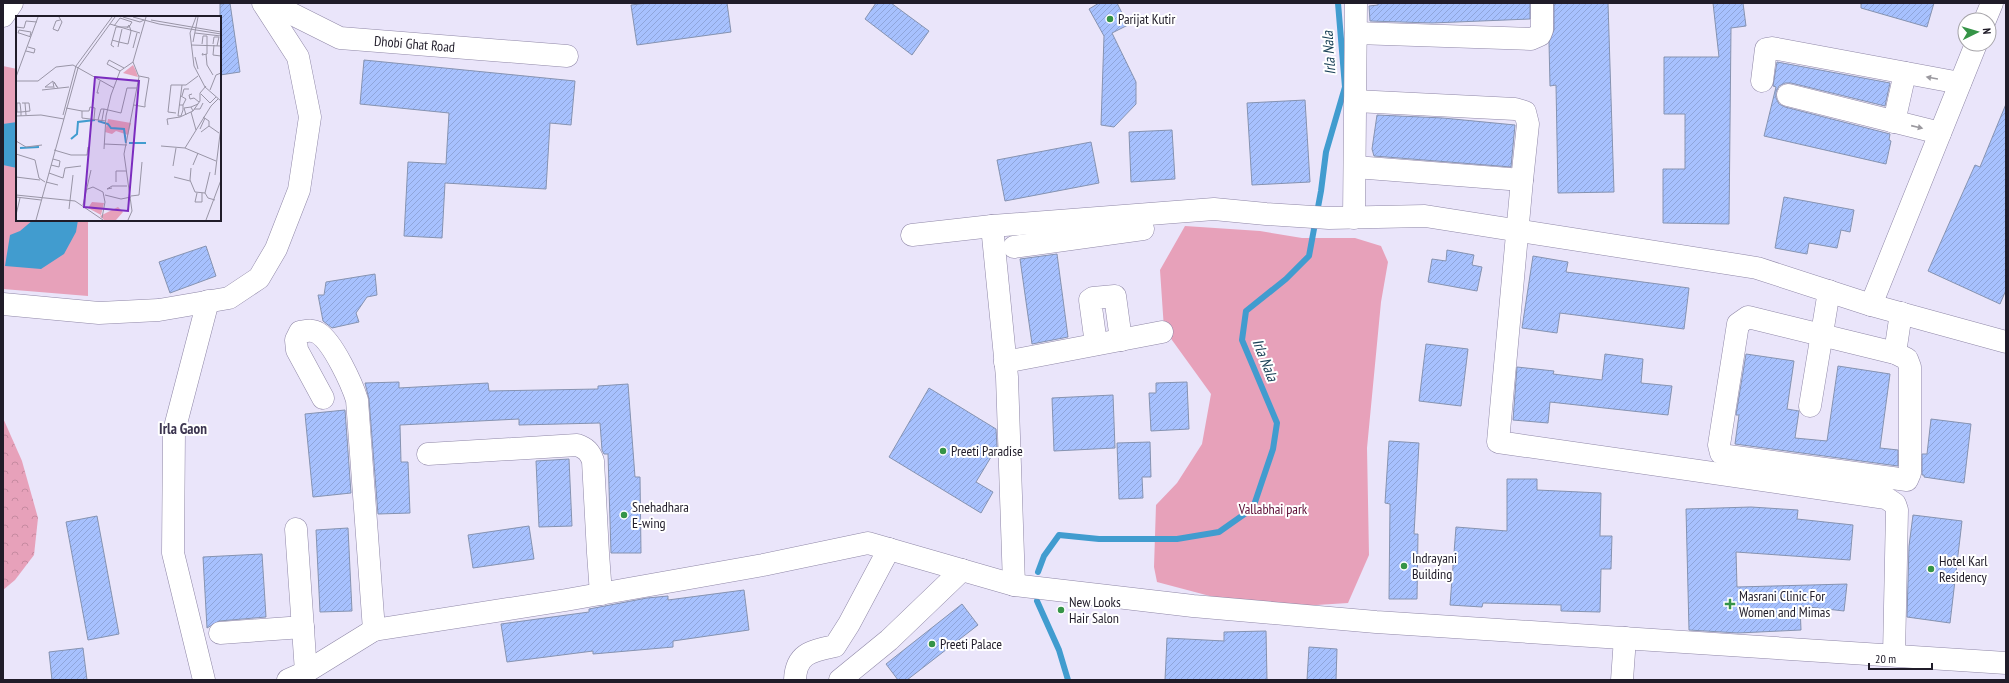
<svg xmlns="http://www.w3.org/2000/svg" width="2009" height="683" viewBox="0 0 2009 683" font-family="'PT Sans Narrow',sans-serif">
  <defs>
    <pattern id="forest-crowns" width="20" height="18" patternUnits="userSpaceOnUse"><rect width="20" height="18" fill="#e7a1ba"/><path d="M2 6a3 3 0 1 1 6 0M12 15a3 3 0 1 1 6 0" fill="none" stroke="#c68aa0"/></pattern>
    <pattern id="building-hatch" width="6" height="6" patternUnits="userSpaceOnUse"><rect width="6" height="6" fill="#a7c1fe"/><path d="M-1 1l2-2M0 6l6-6M5 7l2-2" fill="none" stroke="#8fa5da"/></pattern>
  </defs>
  <rect width="100%" height="100%" fill="#eae5fa"/>
  <g fill="#e7a1ba">
    <path d="M3,66L17,69V220H88V296L3,289Z"/>
    <path d="M1185,226L1260,231L1302,238H1355L1381,246L1388,262L1381,302L1367,448L1369,555L1348,603L1301,606L1225,600L1157,582L1154,567L1156,505L1177,483L1202,444L1211,394L1164,329L1160,270Z"/>
  </g>
  <path fill="url(#forest-crowns)" d="M3,418L22,461L38,518L34,555L15,580L3,590Z"/>
  <g fill="#419ccf">
    <path d="M17,122V168L3,165V124Z"/>
    <path d="M33,220H78L76,232L64,254L41,269L5,266L10,235L20,231Z"/>
  </g>
  <g fill="none" stroke-linecap="round" stroke-linejoin="round">
    <g stroke="#419ccf" stroke-width="6">
      <path d="M1038,572L1044,556L1059,535L1099,539H1177L1219,532L1253,508L1273,449L1277,423L1242,340L1246,311L1286,279L1309,256L1321,191L1326,152L1345,87L1338,3"/>
      <path d="M1037,601L1059,650L1068,680"/>
    </g>
  </g>
  <g fill="url(#building-hatch)" stroke="#8693b1">
    <path d="M230,3L240,72L220,75V4Z"/>
    <path d="M648,3H727L731,32L637,45L631,5Z"/>
    <path d="M876,3H891L929,31L912,55L865,19Z"/>
    <path d="M1099,3H1117L1128,25L1112,33L1136,82V104L1114,127L1101,125L1104,36L1089,9Z"/>
    <path d="M1378,3H1530V19L1432,23L1370,21L1369,6L1378,5Z"/>
    <path d="M1554,3H1608L1614,192L1558,193L1556,85L1550,86L1549,42L1554,30Z"/>
    <path d="M1713,3H1743L1746,26L1731,28L1729,224L1663,223V169H1685V114H1664V57H1719Z"/>
    <path d="M1861,3H1934L1927,27L1861,8Z"/>
    <path d="M364,60L575,81L571,125L550,123L546,189L445,183L442,238L404,236L408,162L446,164L449,113L360,104Z"/>
    <path d="M1777,62L1890,83L1885,106L1791,83H1785L1779,86L1776,92V98L1779,104L1785,107L1890,134L1889,140L1891,141L1886,164L1764,136L1776,87L1773,86Z"/>
    <path d="M1305,100L1310,182L1252,185L1247,103Z"/>
    <path d="M2006,104V290L2000,304L1928,271L1975,165L1980,167Z"/>
    <path d="M1377,115L1443,118L1515,125L1511,167L1374,156L1372,149Z"/>
    <path d="M1172,130L1175,179L1131,182L1129,132Z"/>
    <path d="M1091,142L1099,183L1005,201L997,160Z"/>
    <path d="M1784,197L1854,210L1850,232L1841,230L1837,248L1809,243L1807,254L1775,248Z"/>
    <path d="M206,246L216,276L170,293L159,262Z"/>
    <path d="M1447,250L1474,255L1472,265L1482,267L1477,291L1428,282L1432,259L1446,261Z"/>
    <path d="M1057,254L1068,337L1032,344L1020,259Z"/>
    <path d="M1533,256L1568,262L1566,272L1689,288L1684,329L1560,313L1557,333L1522,328Z"/>
    <path d="M375,274L377,295L367,297L356,313L359,322L332,328L323,321L318,295H324L326,282Z"/>
    <path d="M1426,344L1468,349L1461,406L1419,401Z"/>
    <path d="M1605,354L1643,359L1641,383L1672,386L1668,415L1550,402L1548,423L1513,420L1517,367L1554,371L1553,374L1602,380Z"/>
    <path d="M1746,354L1794,361L1787,409L1799,411L1795,438L1827,441L1838,366L1890,374L1880,448L1898,450V466L1735,444L1739,415H1736Z"/>
    <path d="M399,382V388L488,383L489,391L598,389V386L628,384L635,477H640L641,553H611L608,454H604L602,450L600,423L519,425V419L400,425L401,462H408L410,513L378,514L369,399L365,383Z"/>
    <path d="M1187,382L1189,429L1151,431L1149,393H1156V383Z"/>
    <path d="M929,388L996,429L997,447L976,482L993,492L981,513L889,457Z"/>
    <path d="M1113,395L1115,448L1054,451L1052,398Z"/>
    <path d="M345,410L351,493L313,497L305,414Z"/>
    <path d="M1931,419L1971,424L1964,483L1924,477V475H1922V454H1927Z"/>
    <path d="M1389,441L1419,443L1414,534H1418L1417,599H1389L1390,504L1385,503Z"/>
    <path d="M1150,442L1151,477H1142L1143,498L1119,499L1117,443Z"/>
    <path d="M569,459L572,526L539,527L536,461Z"/>
    <path d="M1507,479H1537V490L1601,493L1600,536H1612L1611,569H1601L1600,612L1561,611V605L1483,603L1482,607L1450,605L1456,527L1507,531Z"/>
    <path d="M1751,507L1798,510L1797,519L1853,525L1850,560L1736,552L1737,587L1847,584L1844,611L1800,606L1801,630L1738,633L1689,630L1686,509Z"/>
    <path d="M1913,515L1962,521L1950,623L1907,617L1909,546Z"/>
    <path d="M97,516L119,634L88,640L66,522Z"/>
    <path d="M529,526L534,559L473,568L468,535Z"/>
    <path d="M348,528L352,611L320,612L316,530Z"/>
    <path d="M262,554L266,617L219,621L207,628L203,557Z"/>
    <path d="M744,590L749,630L673,641V647L593,654V651L507,662L501,624L589,612V609L647,598L668,596V600Z"/>
    <path d="M962,604L978,625L907,680H898L886,664Z"/>
    <path d="M1266,631L1267,680H1165L1167,638L1224,641V632Z"/>
    <path d="M1309,647L1337,649L1336,680H1307Z"/>
    <path d="M83,648L87,680H52L49,652Z"/>
  </g>
  <g fill="none" stroke-linecap="round" stroke-linejoin="round">
    <g stroke="#8f87a7" stroke-width="23">
      <g id="minor">
        <path id="s1" d="M270,3L340,38L567,56"/>
        <path d="M3,16L12,3"/>
        <path d="M1985,20L1992,3"/>
        <path d="M1356,33L1531,39L1540,35L1542,30V3"/>
        <path d="M1762,81L1766,49L1772,48L1960,83"/>
        <path d="M1788,95L1940,133"/>
        <path d="M1894,122L1905,73"/>
        <path d="M1355,167L1522,180L1528,124L1525,112L1515,109L1355,101"/>
        <path d="M1522,180L1498,442L1886,498L1895,504L1897,510L1894,655"/>
        <path d="M1354,218L1356,3"/>
        <path d="M992,226L1007,377L1014,585"/>
        <path d="M912,235L992,226L1214,209L1266,214L1329,218L1425,216L1757,268L1871,305L2006,342"/>
        <path d="M1014,247L1143,229"/>
        <path d="M3,304L99,313L159,310L229,298L259,278L276,249L299,190L310,117L298,57L263,3"/>
        <path d="M1871,305L1976,44"/>
        <path d="M1748,317L1895,353L1907,359L1910,367V473L1907,480L1728,456L1721,453L1719,445L1738,324Z"/>
        <path d="M1096,344L1090,300L1093,298L1115,296L1121,340"/>
        <path d="M1895,353L1901,313"/>
        <path d="M1005,362L1162,332"/>
        <path d="M323,398L297,350L296,340L300,332C307,331 312,329 318,333C333,342 352,384 357,400L374,630"/>
        <path d="M1810,406L1829,291"/>
        <path d="M428,454L577,445C586,448 590,452 593,461L598,553L601,594"/>
        <path d="M296,529L306,672"/>
        <path d="M220,633L303,627"/>
        <path d="M204,680L173,553L174,431L208,301"/>
        <path d="M288,680L306,672L374,630L566,600L763,565L868,543L1014,585L1193,606L1376,622L2006,663"/>
        <path d="M795,680C796,653 812,651 835,646L849,624L889,549"/>
        <path d="M840,680L889,640L962,570"/>
        <path d="M1622,680L1625,638"/>
      </g>
    </g>
    <use href="#minor" stroke="#fff" stroke-width="22"/>
  </g>
  <defs><path id="oneway-solid" d="M-6-.8H1V-3.2L6.5 0L1 3.2V.8H-6Z"/></defs>
  <g fill="#9b999f">
    <use href="#oneway-solid" transform="translate(1932 78) rotate(-170)"/>
    <use href="#oneway-solid" transform="translate(1917 127) rotate(13)"/>
  </g>
  <g fill="#359447" stroke="#fff" stroke-width="1.5">
    <circle cx="1110" cy="19" r="4"/>
    <circle cx="943" cy="451" r="4"/>
    <circle cx="624" cy="515" r="4"/>
    <circle cx="1404" cy="566" r="4"/>
    <circle cx="1931" cy="569" r="4"/>
    <path d="M1728 598h4v4h4v4h-4v4h-4v-4h-4v-4h4z"/>
    <circle cx="1061" cy="610" r="4"/>
    <circle cx="932" cy="644" r="4"/>
  </g>
  <g text-anchor="middle" stroke-width="4" stroke-linejoin="round" paint-order="stroke">
    <g font-size="14" fill="#201c29" stroke="#fff" text-anchor="start">
      <text x="1118" y="24">Parijat Kutir</text>
      <text x="951" y="456">Preeti Paradise</text>
      <text x="632" y="512">Snehadhara<tspan x="632" dy="16">E-wing</tspan></text>
      <text x="1412" y="563">Indrayani<tspan x="1412" dy="16">Building</tspan></text>
      <text x="1939" y="566">Hotel Karl<tspan x="1939" dy="16">Residency</tspan></text>
      <text x="1739" y="601">Masrani Clinic For<tspan x="1739" dy="16">Women and Mimas</tspan></text>
      <text x="1069" y="607">New Looks<tspan x="1069" dy="16">Hair Salon</tspan></text>
      <text x="940" y="649">Preeti Palace</text>
    </g>
    <g font-size="14" fill="#201c29" stroke="#fff">
      <text dy="5" stroke="none"><textPath href="#s1" startOffset="153">Dhobi Ghat Road</textPath></text>
    </g>
    <g font-size="14" fill="#5b0c34" stroke="#fff">
      <text x="1273" y="514">Vallabhai park</text>
    </g>
    <g font-size="15" font-style="italic" fill="#1b4258" stroke="#fff">
      <text transform="translate(1329 53) rotate(-94)" y="5">Irla Nala</text>
      <text transform="translate(1265 360) rotate(68)" y="5">Irla Nala</text>
    </g>
    <g font-size="15" font-weight="bold" fill="#3c3550" stroke="#fff">
      <text x="183" y="434">Irla Gaon</text>
    </g>
  </g>
  <g transform="translate(16 16)">
    <rect width="205" height="205" fill="#eae5fa"/>
    <path d="M117,49L120,55L122,61L107,57ZM92,103L115,107L112,119L100,115L96,118L89,116ZM76,186L88,187L85,199L72,192Z" fill="#e7a1ba"/>
    <path d="M102,191L107,196L100,204H88L84,200Z" fill="#e7a1ba"/>
    <path fill="none" stroke="#419ccf" stroke-width="2" d="M82,105L92,108L95,112L108,113L110,127M55,123L61,118L62,106L79,104M113,127H130M4,132L23,131"/>
    <path fill="none" stroke="#9995a6" stroke-width="1" d="M43,1L46,6L42,15L37,13L40,5L44,4M107,1L124,6L128,4M117,1L143,8L205,18M180,1L174,17L178,50L189,71L205,85M135,4L205,16M94,8L124,17M0,11L8,12L10,5L21,6M106,13L103,26L112,28L115,15L113,9L111,12M179,17L205,20M14,20L15,16L3,14L2,17H3L15,21M96,24L103,26L102,31M177,26L182,1M186,28L187,20H191V38L186,39L187,37M197,28L198,21H203L201,30M175,29L205,30M198,29L197,39L205,40M98,31L95,29L100,11H113L116,6L104,2L98,10M117,32L121,17M10,35L18,37L19,33L12,31M190,38L191,49L197,59M179,41L182,53M104,55L91,48L93,44L108,52M0,61L22,1M0,65H22L40,51L57,49L98,72M37,71H29L37,65V66L38,72M41,71L38,66L42,72M26,74L53,71M194,74L200,59L205,57M83,77H81L84,65M176,78L173,79L174,83L178,82L183,86M185,78L194,87L200,81M165,80L170,83L167,89M166,80L168,73H173M9,87L10,99M118,89L129,91V87L133,62L123,60M163,89H167V94L165,100H162L166,69M50,92L66,95M88,93L105,97L111,72H121M178,93H184L187,87M177,95L175,91L182,88M175,96L180,114M160,97L152,96L155,69H170L182,60M47,99L60,50L96,1M170,99L168,92L175,91M0,100L25,99L48,103M5,100V96L4,87H1V96H5L14,95L13,87H6M78,103L79,92L74,91L73,95H66V102L90,105M82,104L85,93H88L86,104M152,109L151,103L164,101L177,95L184,85V77L190,70M193,110L203,117M184,113L189,102M185,116L193,110V105L187,101M0,125L10,131L26,129M88,128L111,129M145,130L169,132L200,145M169,132L195,90L202,83M88,133L90,100L95,79L104,55L117,46L130,1M38,134L55,139H71L72,131M0,138L19,144L23,162L29,166M35,149L43,151L44,145L37,143M177,149L182,137M157,150L160,132M175,152L174,164L179,176L189,177M33,157L47,162L49,152L65,150M199,159L205,110M0,161L24,164M158,161L174,165M30,166L42,169M100,166V155H110M96,172L91,173L96,170H111M69,174L77,171L87,176L89,186L86,202M181,177L179,186H186V177M189,177L194,156M189,177L192,182L199,184M0,179L59,185L87,204M89,179L105,183L115,181M115,180L123,179L126,146M0,181L25,184M67,189L75,154M53,193L57,159M0,199L4,182M20,204L62,52L99,1M112,204L116,195L108,138L123,61L117,46M190,204L205,164"/>
    <path fill="#7b2cbf" fill-opacity="0.15" stroke="#7b2cbf" stroke-width="2" d="M79,61L123,65L112,195L68,191Z"/>
    <rect width="205" height="205" fill="none" stroke="#201c29" stroke-width="2"/>
  </g>
  <rect width="2009" height="683" fill="none" stroke="#201c29" stroke-width="8"/>
  <g transform="translate(1977 32) rotate(85)"><circle r="19" fill="#ffffff" stroke="#a6a4a9"/>
  <path d="M0-3L7 15L0 10L-7 15Z" fill="#359447"/>
  <text y="-6" font-size="11" font-weight="bold" text-anchor="middle" fill="#201c29">N</text>
  </g>
  <path d="M1869 663v6h63v-6" fill="none" stroke="#201c29" stroke-width="2"/>
  <text x="1875" y="663" font-size="12" fill="#201c29" stroke="#ffffff" stroke-width="3" paint-order="stroke">20 m</text>
</svg>
